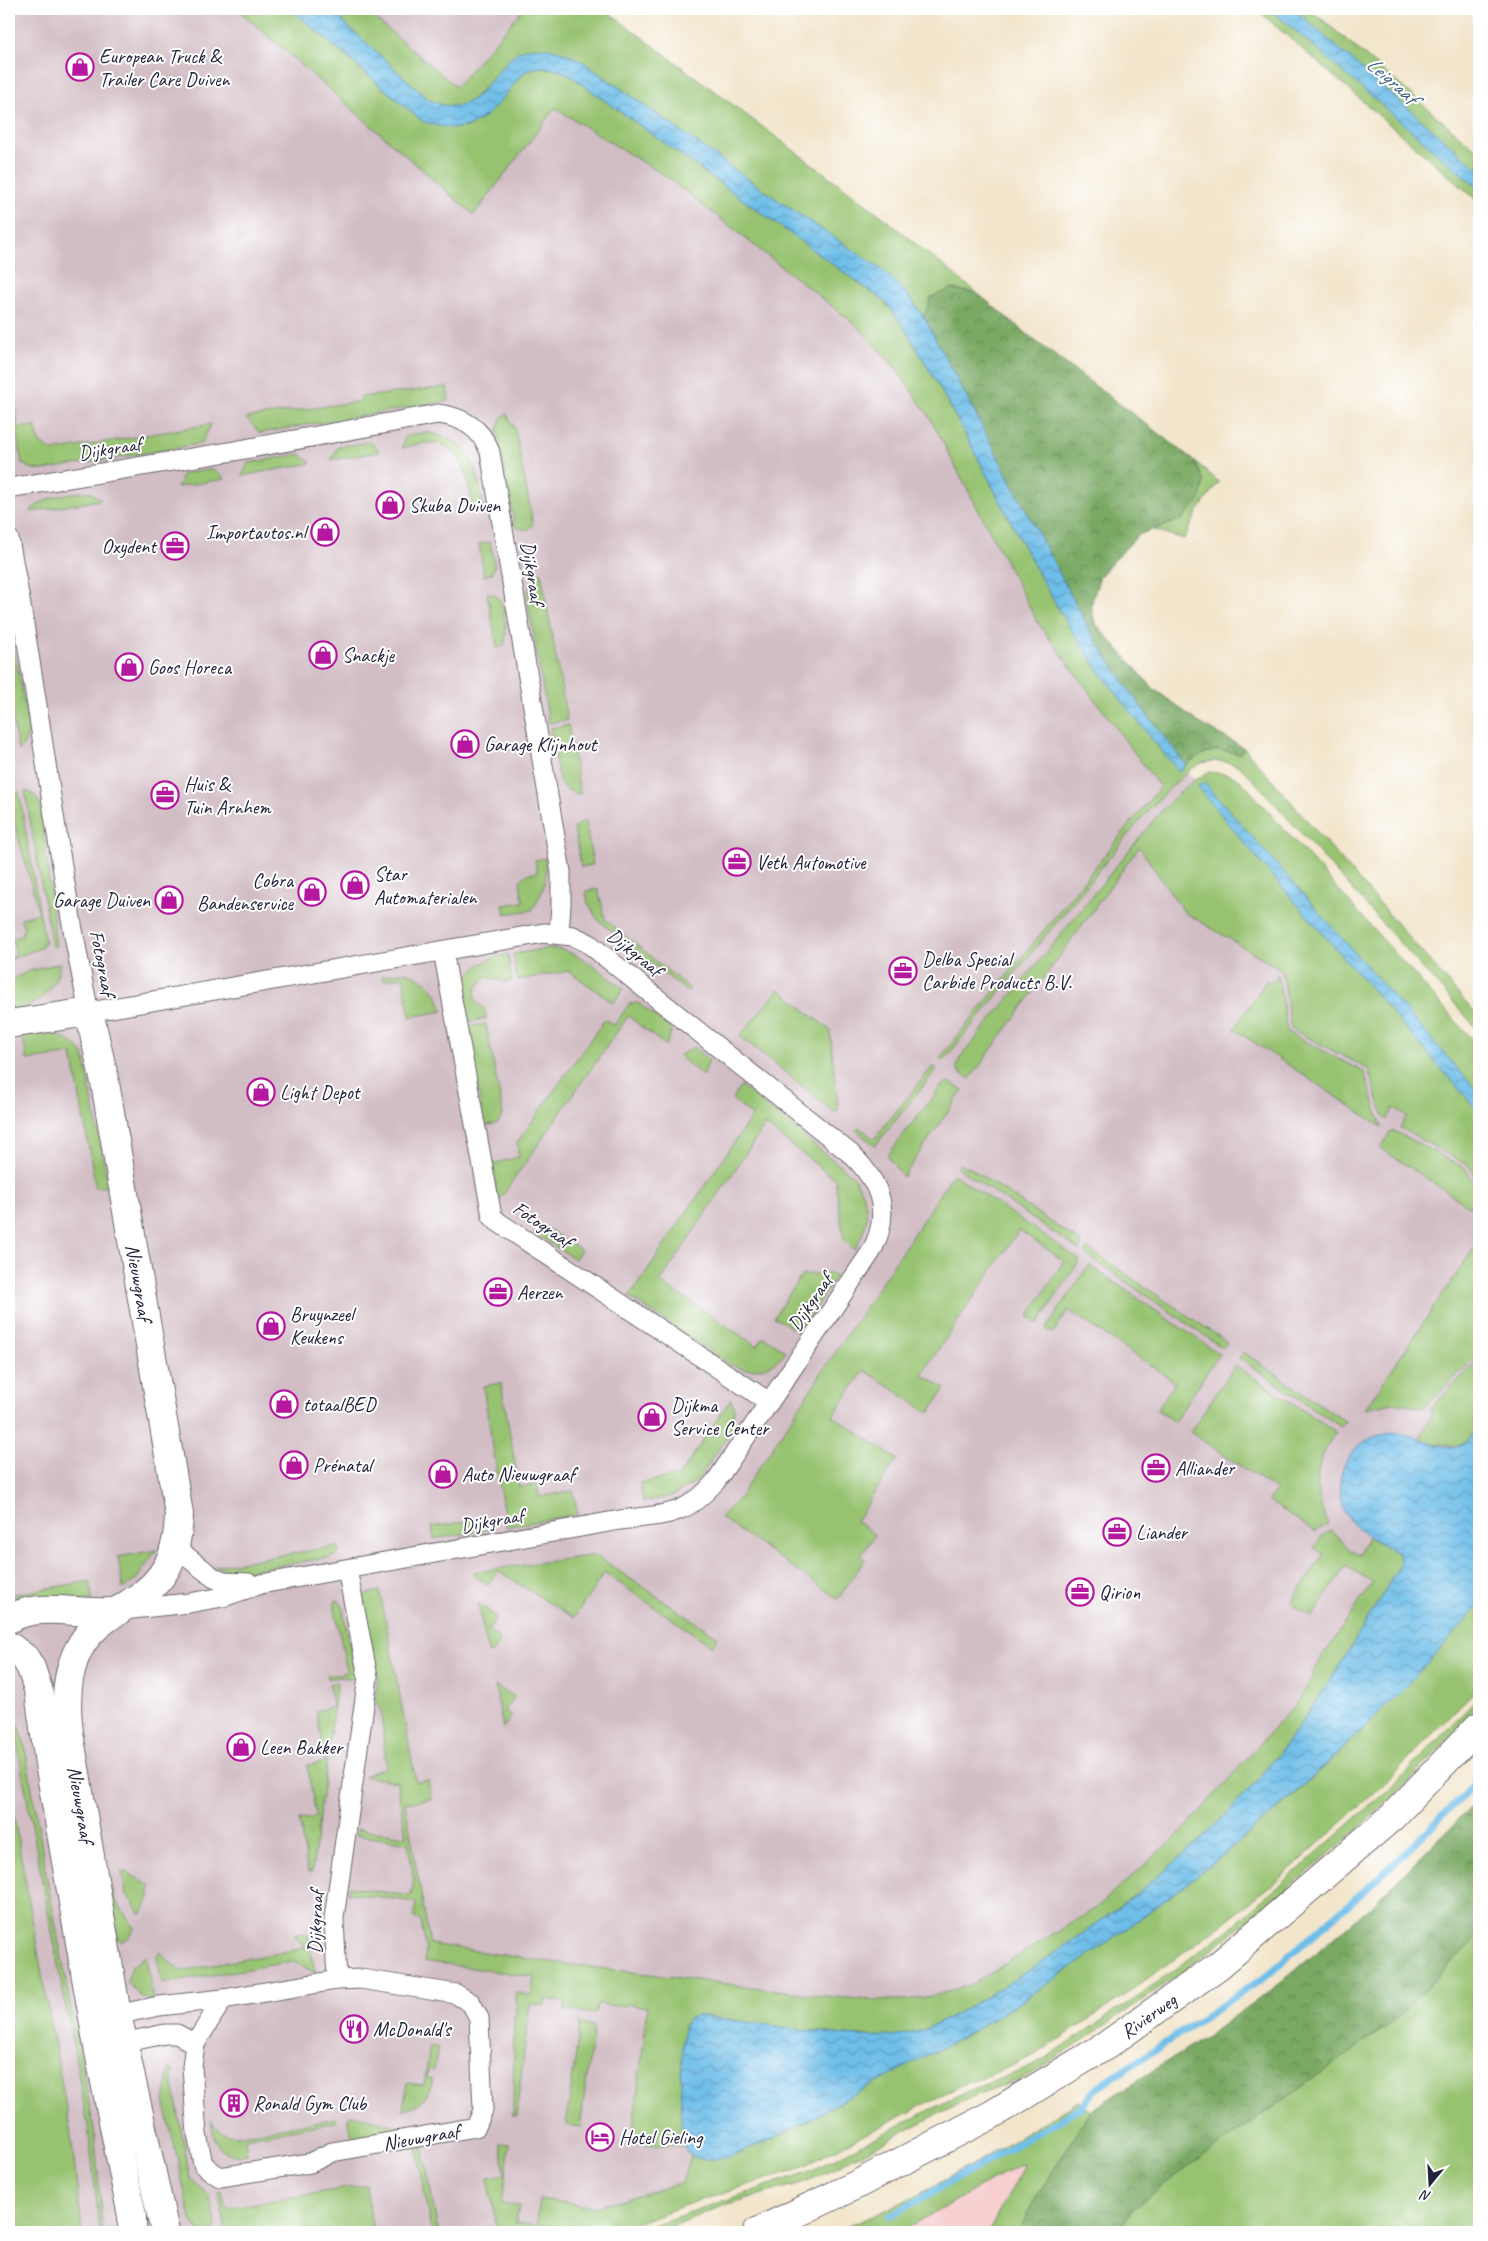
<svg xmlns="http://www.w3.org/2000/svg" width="1488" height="2241" viewBox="0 0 1488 2241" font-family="Caveat,sans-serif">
  <defs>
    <pattern id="forest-crowns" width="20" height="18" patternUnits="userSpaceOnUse" patternTransform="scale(1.25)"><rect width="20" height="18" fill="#79a963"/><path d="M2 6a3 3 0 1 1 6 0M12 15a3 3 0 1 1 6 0" fill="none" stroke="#638953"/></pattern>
    <pattern id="water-waves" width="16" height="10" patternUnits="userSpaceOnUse" patternTransform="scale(1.25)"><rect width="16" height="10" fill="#6ebee9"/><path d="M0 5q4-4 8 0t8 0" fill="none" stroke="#5a9abe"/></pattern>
  </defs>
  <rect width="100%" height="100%" fill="#fff"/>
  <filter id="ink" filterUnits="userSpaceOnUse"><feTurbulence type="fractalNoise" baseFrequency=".02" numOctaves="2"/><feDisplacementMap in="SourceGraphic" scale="10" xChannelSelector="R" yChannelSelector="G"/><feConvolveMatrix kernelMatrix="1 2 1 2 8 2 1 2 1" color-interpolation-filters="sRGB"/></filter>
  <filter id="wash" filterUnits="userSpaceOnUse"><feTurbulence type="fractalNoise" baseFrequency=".0096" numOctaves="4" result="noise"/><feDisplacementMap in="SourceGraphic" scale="20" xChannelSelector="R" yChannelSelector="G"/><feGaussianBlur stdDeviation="1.12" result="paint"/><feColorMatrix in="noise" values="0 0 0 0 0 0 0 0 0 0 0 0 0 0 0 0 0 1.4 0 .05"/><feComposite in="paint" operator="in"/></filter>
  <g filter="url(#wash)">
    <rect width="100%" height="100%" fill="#f2e5cb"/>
    <path fill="#f7cfd0" d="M1022,2164L1024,2166L989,2232H899Z"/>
    <g fill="#d2bdc5">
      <path d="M9,9H310L430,114L523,62L876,277L1074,621L1183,768L1202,786L1479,1102V1550L1198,1858L677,2200L548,2232H9Z"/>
      <path d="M364,9H523L456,87Z"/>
    </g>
    <g fill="#97c371" stroke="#5c7256">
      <path d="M237,9H291L422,121L453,128L468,127L486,116L523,73C538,63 553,68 568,74L884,301C906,325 920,355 937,383C978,455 1013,529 1054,601C1089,662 1134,717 1179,772C1198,754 1212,745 1239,754L1244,748L1479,1018V1031L1248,774L1239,766L1227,762L1214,761L1202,763L1191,769L1164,794L1146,813L943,1061L940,1058L1160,787L1038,623L929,416L894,366L856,325L668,178L555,108L474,215Z"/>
      <path d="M329,9H364L456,87L523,9H604L878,213L977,293L951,289L931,297L924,317L908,295L883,270L782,203L583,62L520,51L468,104C454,109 441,106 428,99Z"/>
      <path d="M1256,9H1310L1479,152V202Z"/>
      <path d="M9,373L18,428L35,426L40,443L53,451L59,450L211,424L201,444L43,470L33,469L22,464L9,388Z"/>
      <path d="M447,387L449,401L260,433L246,418L361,401L360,397Z"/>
      <path d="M507,414L515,429L533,524L529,529H520L515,526L497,432L501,418Z"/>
      <path d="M425,432C473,440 477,466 484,509L473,511C468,484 468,447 433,443C424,442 411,446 402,448L405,436Z"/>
      <path d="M369,442L375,446L379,452L331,460L338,447Z"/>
      <path d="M300,454L311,463L242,476L248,463Z"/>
      <path d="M1194,460L1219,482L1198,511L1184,539L1154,530L1182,519L1204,481Z"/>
      <path d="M214,469L225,479L177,487L183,474Z"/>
      <path d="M89,491L101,500L31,512V510C48,495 67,494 89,491Z"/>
      <path d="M490,542L495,566L492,573L484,576L479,544Z"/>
      <path d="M541,572L567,720L549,723L527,598L529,587Z"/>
      <path d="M487,593C492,594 495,594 498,597C504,604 508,636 504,645L497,648Z"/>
      <path d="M9,617L29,731L23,746L18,751L9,698Z"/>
      <path d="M568,725L580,794C570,793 565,789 559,781L550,728Z"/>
      <path d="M1209,772L1231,775L1242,782L1479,1047V1182L1469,1166L1400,1128L1407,1116L1394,1108L1387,1120L1384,1117L1368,1069L1291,1029L1282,970L1184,912L1139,847L970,1079L959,1072L957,1067L960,1058L1136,842C1157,817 1179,786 1209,772Z"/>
      <path d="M25,791C37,794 40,802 42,813L56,946L52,947Z"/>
      <path d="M19,792L45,943H42L43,947L9,960V957L16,955L12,938L21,936L24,929L21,918L39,913L9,803V795Z"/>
      <path d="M585,820L593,865L581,867L574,828Z"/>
      <path d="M545,858C548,879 543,893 532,910L505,914L503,905L523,902L520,881L527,874L537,872L535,860Z"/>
      <path d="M598,889L605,919L690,989L687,992L598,920L588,903L586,891Z"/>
      <path d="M550,948C581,951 600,971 624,989L613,1003L569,971L517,980L513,954Z"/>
      <path d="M508,954L512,981L505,982L489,977C475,983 468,999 484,1008L486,1019L467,1022C466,1013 462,1001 463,991C465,968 488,958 508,954Z"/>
      <path d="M60,963C56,992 36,1007 9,1011V981L29,971Z"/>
      <path d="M404,972C426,977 437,990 443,1011L410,1017L403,977L383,980L382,976Z"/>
      <path d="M1278,974L1287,1032L1364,1072L1382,1127L1234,1029L1267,980L1272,983Z"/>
      <path d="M779,989L830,1030L838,1110L835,1113L740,1036Z"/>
      <path d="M638,1003L672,1030L666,1046L628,1016L498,1202L492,1164L519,1157L517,1143L605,1019L614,1026L629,1004Z"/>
      <path d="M486,1024L503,1114L498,1123L484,1126L468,1027Z"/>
      <path d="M41,1033C59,1034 73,1040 84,1055L108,1186L96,1188L72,1054L27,1060L22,1035Z"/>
      <path d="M693,1047L709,1060L703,1076L679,1056Z"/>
      <path d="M933,1066L937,1069L875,1146L856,1130L859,1127L874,1139Z"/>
      <path d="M949,1082L963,1090L903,1177L887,1156L942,1085Z"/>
      <path d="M741,1086L854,1177C870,1205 872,1222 854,1250L844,1240L835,1179L765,1125L660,1282L757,1346L764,1337L786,1351C772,1370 750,1374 729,1364L629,1297L752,1116L732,1099Z"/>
      <path d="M1392,1130L1465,1168L1479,1191V1213L1380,1148Z"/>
      <path d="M959,1164L970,1168L1082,1243L1079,1250L958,1168Z"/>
      <path d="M953,1174L1080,1260L1038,1324L1028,1317L1064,1261L1019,1230L922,1374L945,1389L929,1413L864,1370L833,1416L897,1459L856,1521L875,1535L861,1556L865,1559L838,1599L720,1517L739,1498Z"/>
      <path d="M540,1224L581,1250L575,1259L534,1233Z"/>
      <path d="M1479,1241L1478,1353L1469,1364L1424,1408L1394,1403L1365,1409Z"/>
      <path d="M1087,1248L1227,1342L1223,1348L1084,1253Z"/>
      <path d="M1089,1265L1219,1354L1174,1422L1157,1410L1175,1382L1068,1310L1053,1333L1046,1329Z"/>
      <path d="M829,1273L836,1277L799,1332L774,1317L802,1275Z"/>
      <path d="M1243,1352L1337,1416L1346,1422L1341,1427L1239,1358Z"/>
      <path d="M1479,1359V1425C1465,1447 1464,1447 1440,1444C1432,1443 1427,1442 1420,1439L1433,1411L1430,1409Z"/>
      <path d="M1235,1365L1336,1432C1314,1463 1312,1490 1328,1524L1315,1532L1269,1501L1276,1490L1190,1432Z"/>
      <path d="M501,1383L519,1487L537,1484L539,1497L573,1491L578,1514L506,1527L483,1386Z"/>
      <path d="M731,1399L734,1408L732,1430L697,1481L672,1496L643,1502L640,1483L679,1476Z"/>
      <path d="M485,1519L486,1530L434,1539L432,1527Z"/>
      <path d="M1331,1530L1349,1549L1359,1554L1368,1537L1398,1552L1402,1562C1356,1639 1311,1718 1252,1786C1193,1854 1120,1909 1046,1959C1021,1976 995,1991 968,2007C953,2015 936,2026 919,2031C879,2042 837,2034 797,2029C764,2024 730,2020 697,2015L681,2089L684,2146L631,2144L648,2007L626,2004L624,2007L597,2004L595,2014L564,2010L565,2002L545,1999V2006L530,2004L516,2116H513L514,2015H516V1993L531,1995L534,1977L424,1961L426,1951L421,1920L414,1918L416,1902L348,1893L349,1887L411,1896L414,1880L408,1843L356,1835L357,1829L406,1836L397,1782L364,1776L386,1767L381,1711L375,1700L378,1677L363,1600L365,1594L380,1591L416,1782L428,1780L431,1799L405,1803L430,1944L536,1960L824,1996L870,2000H907L937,1995L972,1984L1096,1908L1182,1832L1297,1702L1314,1676L1311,1674L1373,1582L1346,1566L1312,1617L1291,1603L1324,1554L1314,1548L1322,1536Z"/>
      <path d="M338,1546L339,1553L336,1556L240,1572L228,1571L215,1566Z"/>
      <path d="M156,1550L136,1580L123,1589L118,1557Z"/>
      <path d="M595,1555L718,1637L712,1646L604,1573L574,1618L498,1571L488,1585L473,1575L474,1572Z"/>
      <path d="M90,1581L92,1600L9,1608V1595Z"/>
      <path d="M339,1600L343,1609L356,1679L340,1677L328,1679L327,1676L347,1672L335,1610V1601Z"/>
      <path d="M478,1603L497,1617L488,1630L501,1640L491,1654L488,1652Z"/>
      <path d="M1479,1605V1686L1383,1785L1277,1881L1214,1930L1115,2002L1037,2054L993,2074L966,2083L795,2170L694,2202L612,2232H479L478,2229L496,2226L488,2178L505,2175L500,2144L510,2143L502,2204L519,2207L516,2223L536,2226L540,2199L595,2207L682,2183L690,2155C734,2171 816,2115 856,2093C904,2066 956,2043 1003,2013C1115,1941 1225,1859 1323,1768C1378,1717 1429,1661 1479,1605Z"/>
      <path d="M337,1682L312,1872H308L299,1820L316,1817L307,1765L325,1762L316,1711L333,1707L329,1684Z"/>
      <path d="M495,1686L514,1696L505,1711L512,1716L503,1728Z"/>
      <path d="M1479,1697V1707L1411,1779L1350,1836L1265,1908L1183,1972L1085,2039L1024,2078L967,2099L809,2181L728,2204L657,2232H633L810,2171L965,2092L1020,2071L1046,2058L1138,1996L1230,1929L1396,1783Z"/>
      <path d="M9,1701L24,1741L47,1879L94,2129L103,2232H100L88,2126L12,1718L9,1710Z"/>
      <path d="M9,1790L71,2135L82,2232H15L9,2197Z"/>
      <path d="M122,1872H126L150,1886V1897L141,1915L126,1893Z"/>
      <path d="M109,1889H113L115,1900L135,1928C131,1935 129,1940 121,1941L117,1938Z"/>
      <path d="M303,1933L308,1934L315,1973L294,1961L162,1984L157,1956L160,1952L180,1971L305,1948L294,1934Z"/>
      <path d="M1479,1935V2232H1118L1135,2207L1206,2154L1392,2023Z"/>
      <path d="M146,1956L153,2001L140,1996L127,1982L132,1966Z"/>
      <path d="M580,2024L594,2026L580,2127L566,2125Z"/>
      <path d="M430,2046L438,2047L434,2069H428L427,2079L433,2080C428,2097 420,2107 403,2110L407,2083L424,2085Z"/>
      <path d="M170,2069L174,2071L172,2077L190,2178L209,2196L216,2224L214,2232H199L191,2220L164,2100Z"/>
      <path d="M1079,2101L1090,2111L1030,2208L1018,2232H989L1024,2166L1022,2164L899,2232H834C921,2199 1000,2148 1079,2101Z"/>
      <path d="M355,2115L409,2129L358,2137L351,2134L348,2116Z"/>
      <path d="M336,2118L337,2122L245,2138L247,2154C218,2157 215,2145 211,2120C215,2130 224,2135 235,2136Z"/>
      <path d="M423,2147L438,2232H431L417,2148Z"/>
      <path d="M366,2185L373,2232H226L219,2192L222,2191L226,2208Z"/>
    </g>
    <g fill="url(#forest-crowns)" stroke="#4e664f">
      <path d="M951,289L977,293L1037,342L1194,460L1204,481L1200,500L1182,519L1138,535L1100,576L1091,605L1095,623L1153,688L1198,722L1244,748L1239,754C1218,747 1204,751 1186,765L1138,703L1092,635L924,317L931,297Z"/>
      <path d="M1479,1799V1935L1392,2023L1206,2154L1135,2207L1118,2232H1018L1030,2208L1090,2111L1211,2033L1277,1986L1371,1906Z"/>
    </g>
    <g fill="url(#water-waves)" stroke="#487092">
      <path d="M291,9H329L428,99C466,119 480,93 503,66C508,61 513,54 520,51C541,41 565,52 583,62L782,203L883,270L908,295L924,317L1092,635L1138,703L1186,765L1179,772C1134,717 1089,662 1054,601C1013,529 978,455 937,383C920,355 906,325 884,301L568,74C553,68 538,63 523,73C490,111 479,142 422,121Z"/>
      <path d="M1270,9H1293L1479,170V189Z"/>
      <path d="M1204,782L1479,1093V1112L1267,870L1198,787Z"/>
      <path d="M1479,1425V1605C1346,1762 1176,1904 1002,2013C949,2047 891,2073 836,2104C809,2119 714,2179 688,2153C675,2140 683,2048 684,2026L688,2019L697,2015C730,2020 763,2024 797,2029C837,2034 879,2042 919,2031C936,2026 953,2015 968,2007C995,1991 1021,1976 1046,1959C1120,1909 1193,1854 1252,1786C1311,1719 1356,1639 1401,1563L1398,1552C1373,1539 1344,1528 1340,1496C1335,1459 1366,1428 1403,1434C1420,1436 1437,1448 1455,1447C1466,1447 1474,1433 1479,1425Z"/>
    </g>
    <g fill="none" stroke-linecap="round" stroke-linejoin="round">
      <path stroke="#6ebee9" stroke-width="7" d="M890,2216L1082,2107L1094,2090L1262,1979L1379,1878L1479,1780"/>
    </g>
  </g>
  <g filter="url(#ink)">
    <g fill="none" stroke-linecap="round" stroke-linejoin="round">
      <g stroke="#6b666d" stroke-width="21">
        <g id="street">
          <path d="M9,488L234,451L438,414C463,417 481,428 490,452L561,872V905L559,933"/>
          <path d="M9,539C39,696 56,856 89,1012L544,933L573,936L588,943L851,1154C881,1183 892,1213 871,1252L716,1481C684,1518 665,1514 620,1520L261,1584L223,1597L189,1603L123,1610"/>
          <path d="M443,951L492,1216L498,1222L769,1402"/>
          <path d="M176,1548L214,1578L224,1582L249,1583"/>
          <path d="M337,1980L334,1918L368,1677L347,1569"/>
          <path d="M106,2017L159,2006L223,1999L337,1980L361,1979L456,1994L471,2003L479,2018L483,2110L476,2127L332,2152L310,2163L220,2177L211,2171L203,2164L197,2134L192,2067L195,2044L177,2034H165L112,2045"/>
          <path d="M195,2044L223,1999"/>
        </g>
      </g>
      <g stroke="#6b666d" stroke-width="30">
        <g id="secondary">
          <path id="s1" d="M9,1024L89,1012L104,1077L179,1514C178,1553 167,1580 133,1601C116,1612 97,1623 85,1639C64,1668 65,1706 70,1739L117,2014L165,2232"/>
          <path d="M9,1619C41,1600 82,1617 118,1611"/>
          <path d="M9,1646L25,1658L31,1668L39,1692L49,1763L98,2047L132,2216V2232"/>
        </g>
      </g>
      <g stroke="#6b666d" stroke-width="30">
        <g id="primary">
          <path id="s2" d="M757,2232L856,2185L991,2115L1107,2045L1218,1966L1392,1817L1479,1726"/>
        </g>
      </g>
      <use href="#street" stroke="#fff" stroke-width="19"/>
      <use href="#secondary" stroke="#fff" stroke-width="28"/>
      <use href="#primary" stroke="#fff" stroke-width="28"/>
    </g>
  </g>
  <defs>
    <g id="shop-ring" transform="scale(1.4375)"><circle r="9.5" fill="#fff" stroke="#b5179e" stroke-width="1.5"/><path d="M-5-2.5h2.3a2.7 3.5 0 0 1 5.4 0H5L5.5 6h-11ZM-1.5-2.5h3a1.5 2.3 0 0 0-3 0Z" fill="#b5179e"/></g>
    <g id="office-ring" transform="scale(1.4375)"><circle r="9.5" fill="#fff" stroke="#b5179e" stroke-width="1.5"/><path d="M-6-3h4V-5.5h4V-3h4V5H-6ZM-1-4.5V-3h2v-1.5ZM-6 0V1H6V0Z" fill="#b5179e"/></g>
    <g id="restaurant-ring" transform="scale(1.4375)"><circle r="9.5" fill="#fff" stroke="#b5179e" stroke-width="1.5"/><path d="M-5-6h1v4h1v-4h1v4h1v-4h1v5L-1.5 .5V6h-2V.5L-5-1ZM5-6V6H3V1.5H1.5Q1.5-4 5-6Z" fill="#b5179e"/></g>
    <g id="building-ring" transform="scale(1.4375)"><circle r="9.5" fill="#fff" stroke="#b5179e" stroke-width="1.5"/><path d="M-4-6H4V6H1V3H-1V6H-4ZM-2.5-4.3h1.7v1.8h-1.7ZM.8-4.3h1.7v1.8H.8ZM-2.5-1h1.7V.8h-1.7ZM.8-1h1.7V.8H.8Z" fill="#b5179e"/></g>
    <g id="hotel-ring" transform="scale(1.4375)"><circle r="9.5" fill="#fff" stroke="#b5179e" stroke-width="1.5"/><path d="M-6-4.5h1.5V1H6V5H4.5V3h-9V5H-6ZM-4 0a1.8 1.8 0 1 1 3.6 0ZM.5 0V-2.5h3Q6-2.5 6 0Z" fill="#b5179e"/></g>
  </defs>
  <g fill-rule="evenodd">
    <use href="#shop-ring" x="80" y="67"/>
    <use href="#shop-ring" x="390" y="505"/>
    <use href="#shop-ring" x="325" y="532"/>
    <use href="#office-ring" x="175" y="546"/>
    <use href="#shop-ring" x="323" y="655"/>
    <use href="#shop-ring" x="129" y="667"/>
    <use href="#shop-ring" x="465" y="744"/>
    <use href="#office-ring" x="165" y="795"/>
    <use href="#office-ring" x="737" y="862"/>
    <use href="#shop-ring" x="355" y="885"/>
    <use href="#shop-ring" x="312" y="892"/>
    <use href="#shop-ring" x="169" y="900"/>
    <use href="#office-ring" x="903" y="971"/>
    <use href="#shop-ring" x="261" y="1092"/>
    <use href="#office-ring" x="498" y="1292"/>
    <use href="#shop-ring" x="271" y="1326"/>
    <use href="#shop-ring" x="284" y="1404"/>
    <use href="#shop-ring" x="652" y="1417"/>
    <use href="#shop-ring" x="294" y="1465"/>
    <use href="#office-ring" x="1156" y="1468"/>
    <use href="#shop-ring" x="443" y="1474"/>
    <use href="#office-ring" x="1117" y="1532"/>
    <use href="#office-ring" x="1080" y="1592"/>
    <use href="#shop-ring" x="241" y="1747"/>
    <use href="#restaurant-ring" x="354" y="2029"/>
    <use href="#building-ring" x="234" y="2103"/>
    <use href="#hotel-ring" x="600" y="2137"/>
  </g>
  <g text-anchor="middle" stroke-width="4" stroke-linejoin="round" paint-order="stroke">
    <g font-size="20" fill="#22223b" stroke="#fff" text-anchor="start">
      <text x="99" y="63">European Truck &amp;<tspan x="99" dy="23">Trailer Care Duiven</tspan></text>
      <text x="409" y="512">Skuba Duiven</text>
      <text x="306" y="539" text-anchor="end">Importautos.nl</text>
      <text x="156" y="553" text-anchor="end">Oxydent</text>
      <text x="342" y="662">Snackje</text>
      <text x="148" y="674">Goos Horeca</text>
      <text x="484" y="751">Garage Klijnhout</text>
      <text x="184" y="791">Huis &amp;<tspan x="184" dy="23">Tuin Arnhem</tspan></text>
      <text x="756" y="869">Veth Automotive</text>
      <text x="374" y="881">Star<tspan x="374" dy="23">Automaterialen</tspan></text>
      <text x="293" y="887" text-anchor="end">Cobra<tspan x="293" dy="23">Bandenservice</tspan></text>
      <text x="150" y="907" text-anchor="end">Garage Duiven</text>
      <text x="922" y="966">Delba Special<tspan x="922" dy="23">Carbide Products B.V.</tspan></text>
      <text x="280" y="1099">Light Depot</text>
      <text x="517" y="1299">Aerzen</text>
      <text x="290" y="1321">Bruynzeel<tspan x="290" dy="23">Keukens</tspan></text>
      <text x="303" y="1411">totaalBED</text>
      <text x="671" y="1412">Dijkma<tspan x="671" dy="23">Service Center</tspan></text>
      <text x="313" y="1472">Prénatal</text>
      <text x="1175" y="1475">Alliander</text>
      <text x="462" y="1481">Auto Nieuwgraaf</text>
      <text x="1136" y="1539">Liander</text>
      <text x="1099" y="1599">Qirion</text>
      <text x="260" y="1754">Leen Bakker</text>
      <text x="373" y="2036">McDonald's</text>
      <text x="253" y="2110">Ronald Gym Club</text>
      <text x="619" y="2144">Hotel Gieling</text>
    </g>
    <g font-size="20" fill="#22223b" stroke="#fff">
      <text transform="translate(110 448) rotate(-9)" y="7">Dijkgraaf</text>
      <text transform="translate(533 573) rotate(81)" y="7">Dijkgraaf</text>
      <text transform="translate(635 952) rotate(39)" y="7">Dijkgraaf</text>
      <text transform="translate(103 963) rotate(79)" y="7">Fotograaf</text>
      <text transform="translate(543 1224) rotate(34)" y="7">Fotograaf</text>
      <text dy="7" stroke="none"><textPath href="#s1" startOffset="356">Nieuwgraaf</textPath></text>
      <text transform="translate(810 1302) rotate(-56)" y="7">Dijkgraaf</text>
      <text transform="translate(492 1520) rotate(-10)" y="7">Dijkgraaf</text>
      <text dy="7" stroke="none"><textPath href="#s1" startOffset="926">Nieuwgraaf</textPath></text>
      <text transform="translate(315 1922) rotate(-88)" y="7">Dijkgraaf</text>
      <text dy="7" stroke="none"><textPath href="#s2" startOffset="448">Rivierweg</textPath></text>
      <text transform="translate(421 2137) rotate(-10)" y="7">Nieuwgraaf</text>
    </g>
    <g font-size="21" font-style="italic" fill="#406081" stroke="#fff">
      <text transform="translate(1392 80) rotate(41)" y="7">Leigraaf</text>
    </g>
  </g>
  <rect width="1488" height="2241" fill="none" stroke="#fff" stroke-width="30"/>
  <g transform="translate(1430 2184) rotate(198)" stroke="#ffffff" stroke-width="4" paint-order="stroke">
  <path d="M0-4L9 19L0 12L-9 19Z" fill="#22223b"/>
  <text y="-8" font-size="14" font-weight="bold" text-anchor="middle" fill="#22223b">N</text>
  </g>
</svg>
